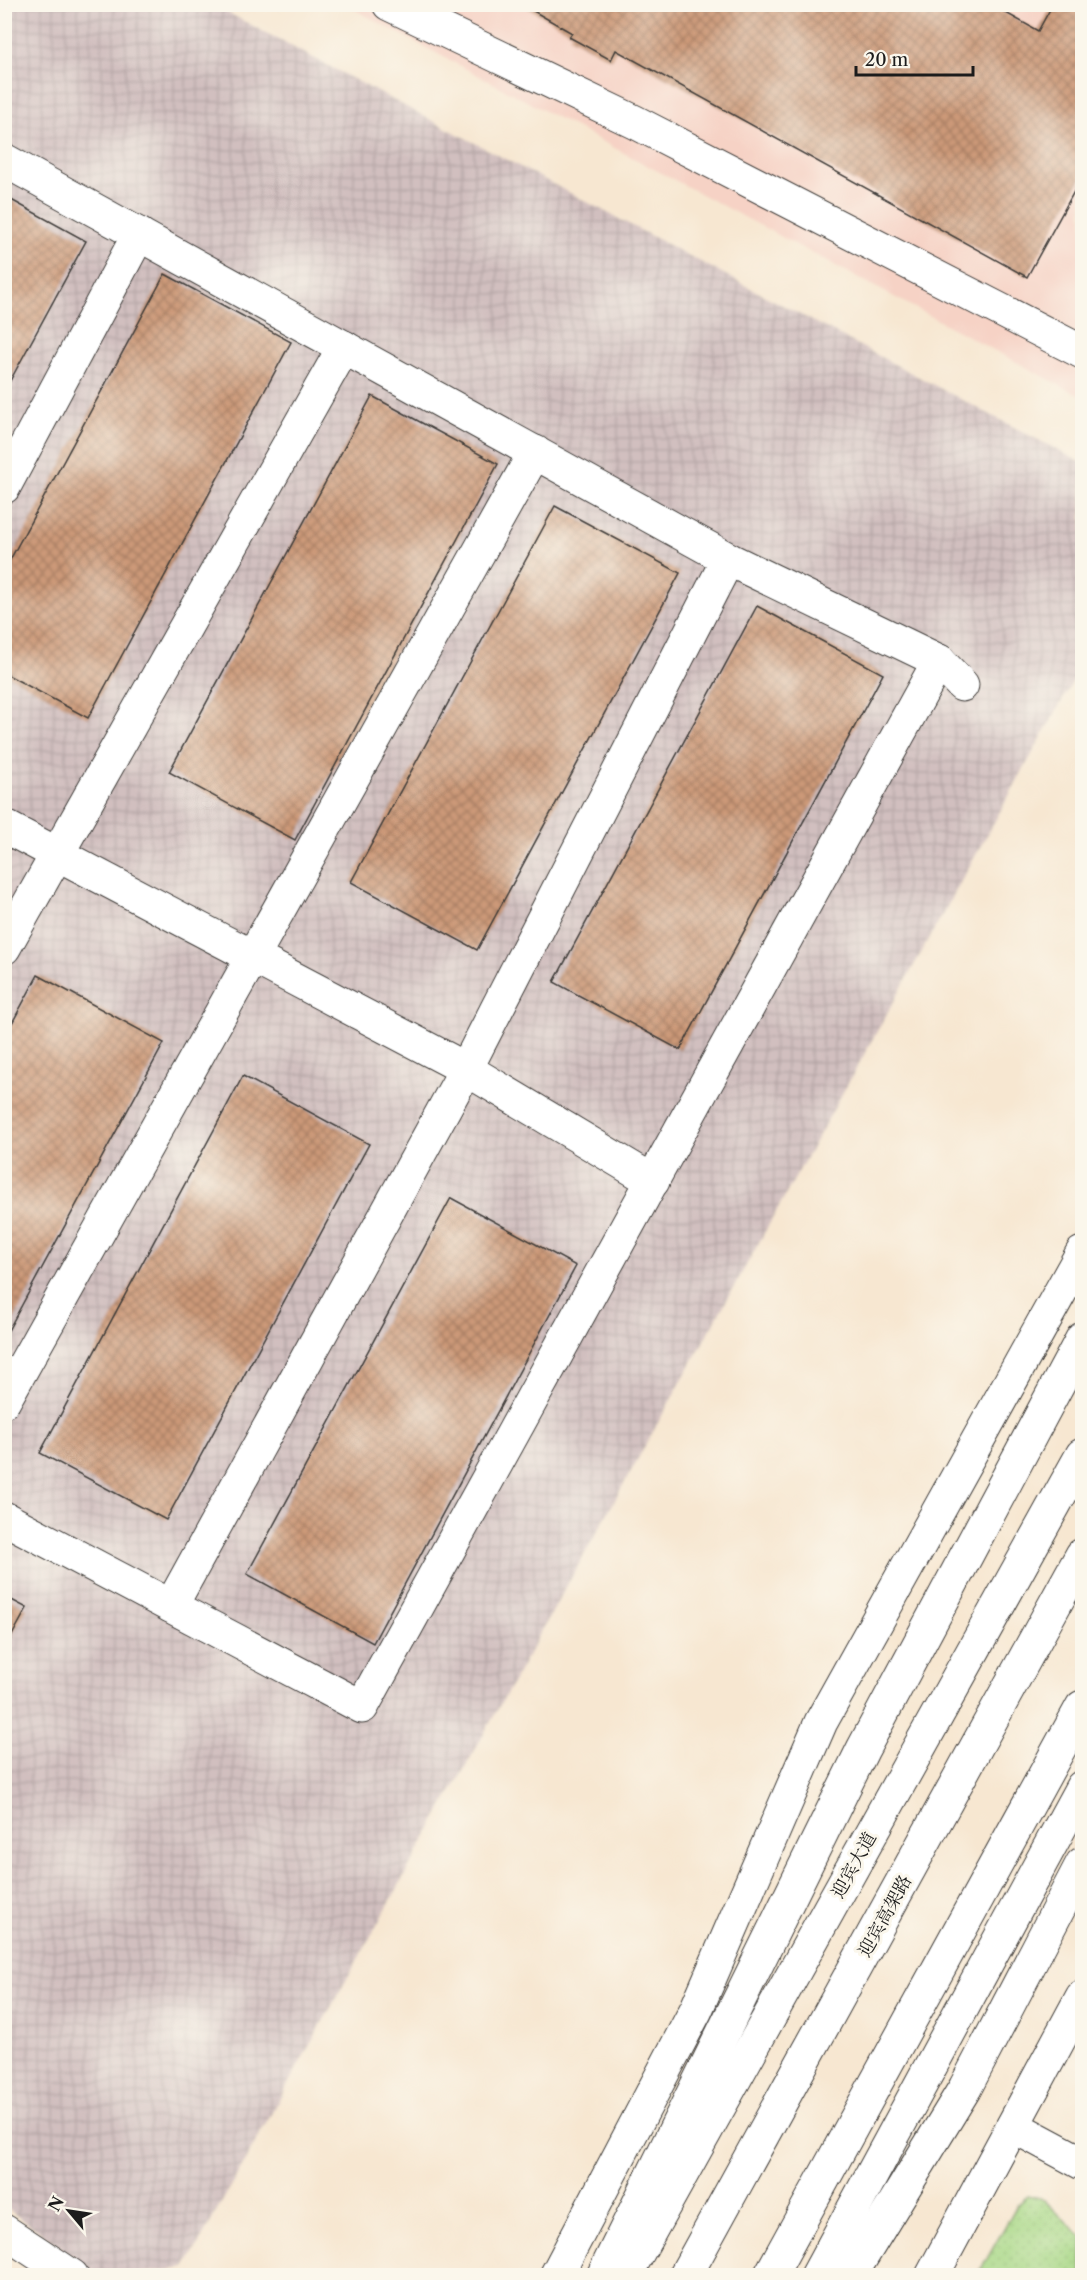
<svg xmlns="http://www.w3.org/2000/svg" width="1087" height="2280" viewBox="0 0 1087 2280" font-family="'Libre Caslon Text','Noto Serif SC',serif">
  <defs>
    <pattern id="industrial-grid" width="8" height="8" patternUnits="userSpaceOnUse" patternTransform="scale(1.5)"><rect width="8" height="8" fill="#d1bfbf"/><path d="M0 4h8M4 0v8" fill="none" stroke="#b3a4a4"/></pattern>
    <pattern id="grass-dots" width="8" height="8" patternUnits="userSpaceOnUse" patternTransform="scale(1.5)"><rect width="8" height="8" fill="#a8d886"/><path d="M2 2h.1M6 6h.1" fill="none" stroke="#90b973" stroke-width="1.8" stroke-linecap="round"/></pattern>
    <pattern id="building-cross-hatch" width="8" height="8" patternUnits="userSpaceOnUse" patternTransform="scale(1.5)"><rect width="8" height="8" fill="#cc9978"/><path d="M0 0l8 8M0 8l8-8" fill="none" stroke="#a57c62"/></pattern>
  </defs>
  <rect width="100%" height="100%" fill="#fbf7ec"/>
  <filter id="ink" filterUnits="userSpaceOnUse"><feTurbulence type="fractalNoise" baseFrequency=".0167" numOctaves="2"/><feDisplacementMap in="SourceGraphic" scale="12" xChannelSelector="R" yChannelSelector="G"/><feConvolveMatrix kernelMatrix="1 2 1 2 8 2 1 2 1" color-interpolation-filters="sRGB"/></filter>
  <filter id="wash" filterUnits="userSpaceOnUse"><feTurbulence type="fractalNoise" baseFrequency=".008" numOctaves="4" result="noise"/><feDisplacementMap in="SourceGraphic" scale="24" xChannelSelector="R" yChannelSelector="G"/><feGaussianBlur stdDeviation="1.35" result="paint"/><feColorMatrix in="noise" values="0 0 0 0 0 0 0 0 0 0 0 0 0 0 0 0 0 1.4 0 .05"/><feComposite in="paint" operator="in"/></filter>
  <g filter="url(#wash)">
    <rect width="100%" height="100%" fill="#f7e7d1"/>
    <path fill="#f6d2c5" d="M346,5H1082V397Z"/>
    <path fill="url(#industrial-grid)" d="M5,5H213L1082,463V665L185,2268L128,2275H99L5,2207Z"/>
    <path fill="url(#grass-dots)" stroke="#627a51" stroke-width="1.5" d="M1028,2196L1044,2200L1082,2237V2275H978L1017,2205Z"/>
    <g id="blocks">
      <g fill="url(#building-cross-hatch)">
        <path d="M521,4H990L1038,31L1053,4H1082V177L1027,277L616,50L611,60L569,37L572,33Z"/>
        <path d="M4,196L86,241L4,392Z"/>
        <path d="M165,274L291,342L88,718L4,673V571Z"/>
        <path d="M372,396L498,464L295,840L169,772Z"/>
        <path d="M555,506L680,573L477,950L351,882Z"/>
        <path d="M757,606L883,674L680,1050L554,982Z"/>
        <path d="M38,975L164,1043L4,1338V1038Z"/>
        <path d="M243,1076L369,1144L166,1520L40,1453Z"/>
        <path d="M451,1198L576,1266L373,1643L247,1574Z"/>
        <path d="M4,1596L27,1608L4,1650Z"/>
      </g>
    </g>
  </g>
  <g filter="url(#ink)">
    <use href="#blocks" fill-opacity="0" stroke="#3d3a37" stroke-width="1.5"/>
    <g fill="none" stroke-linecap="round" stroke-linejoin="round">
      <g stroke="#3d3a37" stroke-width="35">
        <g id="minor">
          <path d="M389,4L635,122L1082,352"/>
          <path d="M4,160L728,559L939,661L962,685"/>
          <path d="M4,487L139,234"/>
          <path d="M4,826L466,1069L653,1181"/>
          <path d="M4,948L344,347"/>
          <path d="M4,1401L535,452"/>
          <path d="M4,1518L362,1707L939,661"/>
          <path d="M171,1606L466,1069L728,559"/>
          <path d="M1013,2126L1082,2163"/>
          <path d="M556,2276L696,2010L821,1722L1082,1253"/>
          <path d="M932,2276L1082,1997"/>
        </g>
      </g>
      <g stroke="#3d3a37" stroke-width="35">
        <g id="major">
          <path d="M4,2231L72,2276"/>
          <path d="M625,2276L1082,1455"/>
          <path d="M817,2276L1082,1787"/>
        </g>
      </g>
      <g stroke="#3d3a37" stroke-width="35">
        <g id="highway">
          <path d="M603,2276L863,1749L1082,1339"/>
          <path d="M685,2276L1082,1555"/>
          <path d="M770,2276L1082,1707"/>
          <path d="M850,2276L965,2088L1082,1864"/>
        </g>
      </g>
      <use href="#minor" stroke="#fff" stroke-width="33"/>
      <use href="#major" stroke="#fff" stroke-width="33"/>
      <use href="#highway" stroke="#fff" stroke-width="33"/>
    </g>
  </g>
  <g text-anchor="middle" stroke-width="6" stroke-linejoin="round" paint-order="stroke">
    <g font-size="18" fill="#1c1c1c" stroke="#fbf7ec">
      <text transform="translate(854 1865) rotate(-61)" y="6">迎宾大道</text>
      <text transform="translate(885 1916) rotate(-61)" y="6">迎宾高架路</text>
    </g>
  </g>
  <rect width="1087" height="2280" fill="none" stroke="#fbf7ec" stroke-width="24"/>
  <g transform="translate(69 2211) rotate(299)" stroke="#fbf7ec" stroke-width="4.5" paint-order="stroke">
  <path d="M0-4.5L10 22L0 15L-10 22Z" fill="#1c1c1c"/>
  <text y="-9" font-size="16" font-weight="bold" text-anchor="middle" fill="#1c1c1c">N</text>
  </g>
  <path d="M856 66v9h117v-9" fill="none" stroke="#1c1c1c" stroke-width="3"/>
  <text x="865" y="66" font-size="18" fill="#1c1c1c" stroke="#fbf7ec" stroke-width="4.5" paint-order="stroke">20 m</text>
</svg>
